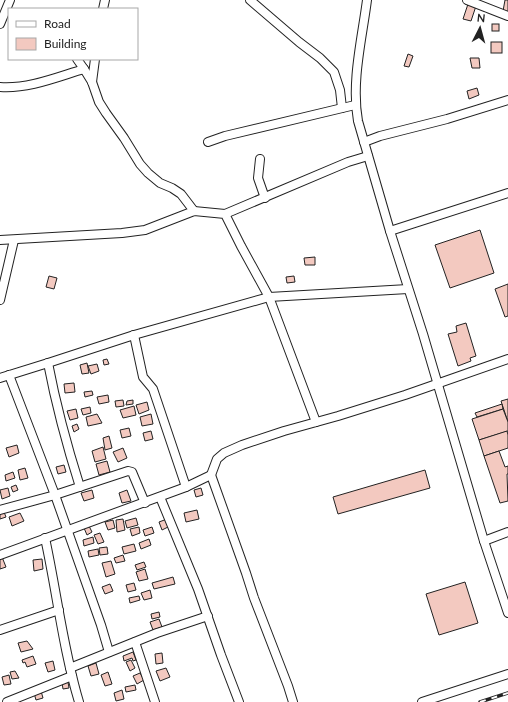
<svg xmlns="http://www.w3.org/2000/svg" width="508" height="702" viewBox="0 0 508 702" font-family="Lato,sans-serif">
  <rect width="100%" height="100%" fill="#fff"/>
  <g fill="#f3c9c0" stroke="#222">
    <path d="M505,0H508V12L503,11Z"/>
    <path d="M468,4L476,6L471,21L463,19Z"/>
    <rect x="492" y="24" width="7" height="7"/>
    <rect x="491" y="42" width="11" height="11"/>
    <path d="M408,54L413,56L409,67L404,66Z"/>
    <path d="M470,58H479L480,68H472Z"/>
    <path d="M477,88L479,95L469,99L467,91Z"/>
    <path d="M480,230L494,273L450,288L435,245Z"/>
    <path d="M315,257V265H305L304,258Z"/>
    <path d="M49,276L57,278L54,289L46,287Z"/>
    <path d="M294,276L295,282L287,283L286,277Z"/>
    <path d="M508,284V316L505,317L495,289Z"/>
    <path d="M466,323L476,356L470,358L471,361L458,366L448,334L457,332L456,326Z"/>
    <path d="M107,359L109,364L104,365L103,360Z"/>
    <path d="M87,363L89,373L82,374L80,365Z"/>
    <path d="M97,364L99,371L91,374L88,366Z"/>
    <path d="M74,383L75,392L65,393L64,384Z"/>
    <path d="M92,391L93,395L85,397L84,392Z"/>
    <path d="M108,395L109,402L99,404L97,397Z"/>
    <path d="M508,399V422L501,401Z"/>
    <path d="M123,400L124,406L116,407L115,401Z"/>
    <path d="M133,400V404L126,405L127,401Z"/>
    <path d="M147,402L149,410L139,414L136,405Z"/>
    <path d="M502,404L503,409L477,417L475,413Z"/>
    <path d="M134,406L136,415L123,418L120,410Z"/>
    <path d="M90,407L91,413L83,415L81,409Z"/>
    <path d="M76,409L78,418L70,420L67,411Z"/>
    <path d="M503,409L508,422V431L479,440L472,419Z"/>
    <path d="M97,414L102,423L88,426L86,417Z"/>
    <path d="M151,414L153,424L142,426L140,417Z"/>
    <path d="M77,424L79,429L74,432L72,426Z"/>
    <path d="M129,428L131,436L122,438L120,430Z"/>
    <path d="M151,431L153,439L145,441L143,433Z"/>
    <path d="M507,431L508,435V448L484,456L479,440Z"/>
    <path d="M109,436L112,448L105,450L103,438Z"/>
    <path d="M17,445L19,453L9,457L6,448Z"/>
    <path d="M103,447L106,459L95,462L92,451Z"/>
    <path d="M123,448L127,458L118,462L113,452Z"/>
    <path d="M499,451L505,467L508,466V474H507L508,501L500,503L484,456Z"/>
    <path d="M107,461L110,472L99,475L96,464Z"/>
    <path d="M64,465L66,472L58,474L56,467Z"/>
    <path d="M25,468L28,478L20,480L18,470Z"/>
    <path d="M425,470L430,488L338,514L333,497Z"/>
    <path d="M13,472L15,478L6,481L5,475Z"/>
    <path d="M16,485L18,490L13,492L11,487Z"/>
    <path d="M8,488L10,496L2,499L0,490Z"/>
    <path d="M201,488L203,495L196,497L194,490Z"/>
    <path d="M92,490L94,498L84,501L81,493Z"/>
    <path d="M127,490L131,501L122,503L119,493Z"/>
    <path d="M197,510L199,519L186,522L184,513Z"/>
    <path d="M4,512L6,517L0,519V513Z"/>
    <path d="M20,513L24,521L12,526L9,517Z"/>
    <path d="M136,518L138,525L127,528L125,521Z"/>
    <path d="M123,519L125,530L117,532L116,520Z"/>
    <path d="M167,519L170,526L162,530L159,522Z"/>
    <path d="M113,520L115,528L108,530L105,522Z"/>
    <path d="M89,526L92,532L87,535L84,528Z"/>
    <path d="M139,527L140,533L132,536L130,529Z"/>
    <path d="M152,527L154,533L145,536L143,530Z"/>
    <path d="M100,533L104,542L98,544L94,535Z"/>
    <path d="M93,537L94,543L84,546L83,540Z"/>
    <path d="M149,539L151,545L141,549L139,543Z"/>
    <path d="M134,544L136,551L124,554L122,547Z"/>
    <path d="M107,547L108,554L100,555L99,548Z"/>
    <path d="M98,549L99,555L89,557L88,551Z"/>
    <path d="M123,555L125,561L116,563L114,558Z"/>
    <path d="M2,557L6,567L0,569V558Z"/>
    <path d="M42,559L43,569L34,571L33,560Z"/>
    <path d="M111,561L115,574L106,577L102,563Z"/>
    <path d="M144,562L146,567L137,570L135,565Z"/>
    <path d="M145,569L148,579L139,581L136,572Z"/>
    <path d="M173,577L175,584L154,589L152,583Z"/>
    <path d="M465,582L478,623L439,635L426,594Z"/>
    <path d="M134,583L136,590L128,592L126,585Z"/>
    <path d="M110,584L113,591L105,594L102,587Z"/>
    <path d="M150,590L152,598L144,600L141,593Z"/>
    <path d="M139,596L140,600L130,603L129,598Z"/>
    <path d="M159,612L160,617L152,619L151,614Z"/>
    <path d="M159,619L162,627L153,630L150,622Z"/>
    <path d="M27,641L33,649L21,652L18,643Z"/>
    <path d="M133,652L136,660L133,661L132,658L124,661L123,656Z"/>
    <path d="M162,653L163,663L156,664L155,654Z"/>
    <path d="M33,656L36,664L27,667L25,662L23,663L22,660Z"/>
    <path d="M131,660L135,668L130,671L126,662Z"/>
    <path d="M53,661L55,670L48,672L45,663Z"/>
    <path d="M96,663L99,674L91,676L88,666Z"/>
    <path d="M166,668L170,677L160,681L156,671Z"/>
    <path d="M15,671L19,678L12,679L10,672Z"/>
    <path d="M108,672L112,684L105,686L101,675Z"/>
    <path d="M140,673L144,680L137,684L133,676Z"/>
    <path d="M9,675L11,684L4,685L2,677Z"/>
    <path d="M68,682L69,688L63,689L62,683Z"/>
    <path d="M135,685L136,690L126,692L125,687Z"/>
    <path d="M122,690L124,699L116,701L114,693Z"/>
    <path d="M41,691L43,698L36,700L34,693Z"/>
  </g>
  <g fill="none" stroke-linecap="round" stroke-linejoin="round">
    <g stroke="#222" stroke-width="10">
      <g id="minor">
        <path d="M250,0L299,42L320,58L334,72L340,90L342,108"/>
        <path d="M367,0C362,39 351,82 358,121L390,231L423,334L484,541L508,613"/>
        <path d="M467,0L508,16"/>
        <path d="M103,9L105,0"/>
        <path d="M0,24L10,0"/>
        <path d="M77,59L84,69L92,82L99,102L106,113L124,138L140,164L148,173L160,183L172,188L181,194L194,211"/>
        <path d="M92,82L95,59"/>
        <path d="M0,87C29,89 57,77 84,69"/>
        <path d="M208,142L225,136L355,105"/>
        <path d="M364,142L380,136L447,119L508,100"/>
        <path d="M260,159L258,178L265,198"/>
        <path d="M225,214L348,162L368,156"/>
        <path d="M390,231L508,193"/>
        <path d="M0,240L122,233L145,230L194,211L225,214L241,246L269,297L316,422"/>
        <path d="M0,300L14,240"/>
        <path d="M134,335L143,377L153,389L186,487"/>
        <path d="M48,363C56,405 67,446 80,487"/>
        <path d="M9,375L55,495L101,625L109,652"/>
        <path d="M0,378L48,363L134,335L269,297L408,289"/>
        <path d="M211,475L246,573L254,598L288,686L293,702"/>
        <path d="M160,497L198,589L221,655L239,702"/>
        <path d="M0,510L55,495L128,471L132,472L145,503"/>
        <path d="M45,538C57,593 63,649 79,702"/>
        <path d="M484,541L508,532"/>
        <path d="M0,555L186,487L211,475L217,459L224,453L242,445L284,431L338,416L405,395L508,359"/>
        <path d="M0,630L59,610"/>
        <path d="M135,642L155,702"/>
        <path d="M70,668L157,633L208,616"/>
        <path d="M7,702L72,676"/>
        <path d="M422,702L508,674"/>
      </g>
    </g>
    <use href="#minor" stroke="#fff" stroke-width="8"/>
    <g stroke="#222" stroke-width="3.5">
      <path id="rail" d="M480,702L508,693"/>
    </g>
    <use href="#rail" stroke="#fff" stroke-width="2" stroke-dasharray="6" stroke-linecap="butt"/>
  </g>
  <rect x="8" y="8" width="130" height="52" fill="#ffffff" stroke="#a7a7a7"/>
  <rect x="16" y="21" width="20" height="6" fill="#ffffff" stroke="#a7a7a7"/>
  <text x="44" y="28" font-size="12" fill="#222222">Road</text>
  <rect x="16" y="38" width="20" height="12" fill="#f3c9c0" stroke="#a7a7a7"/>
  <text x="44" y="48" font-size="12" fill="#222222">Building</text>
  <g transform="translate(480 28) rotate(6)" stroke="#ffffff" stroke-width="3" paint-order="stroke">
  <path d="M0-3L7 15L0 10L-7 15Z" fill="#222222"/>
  <text y="-6" font-size="11" font-weight="bold" text-anchor="middle" fill="#222222">N</text>
  </g>
</svg>
